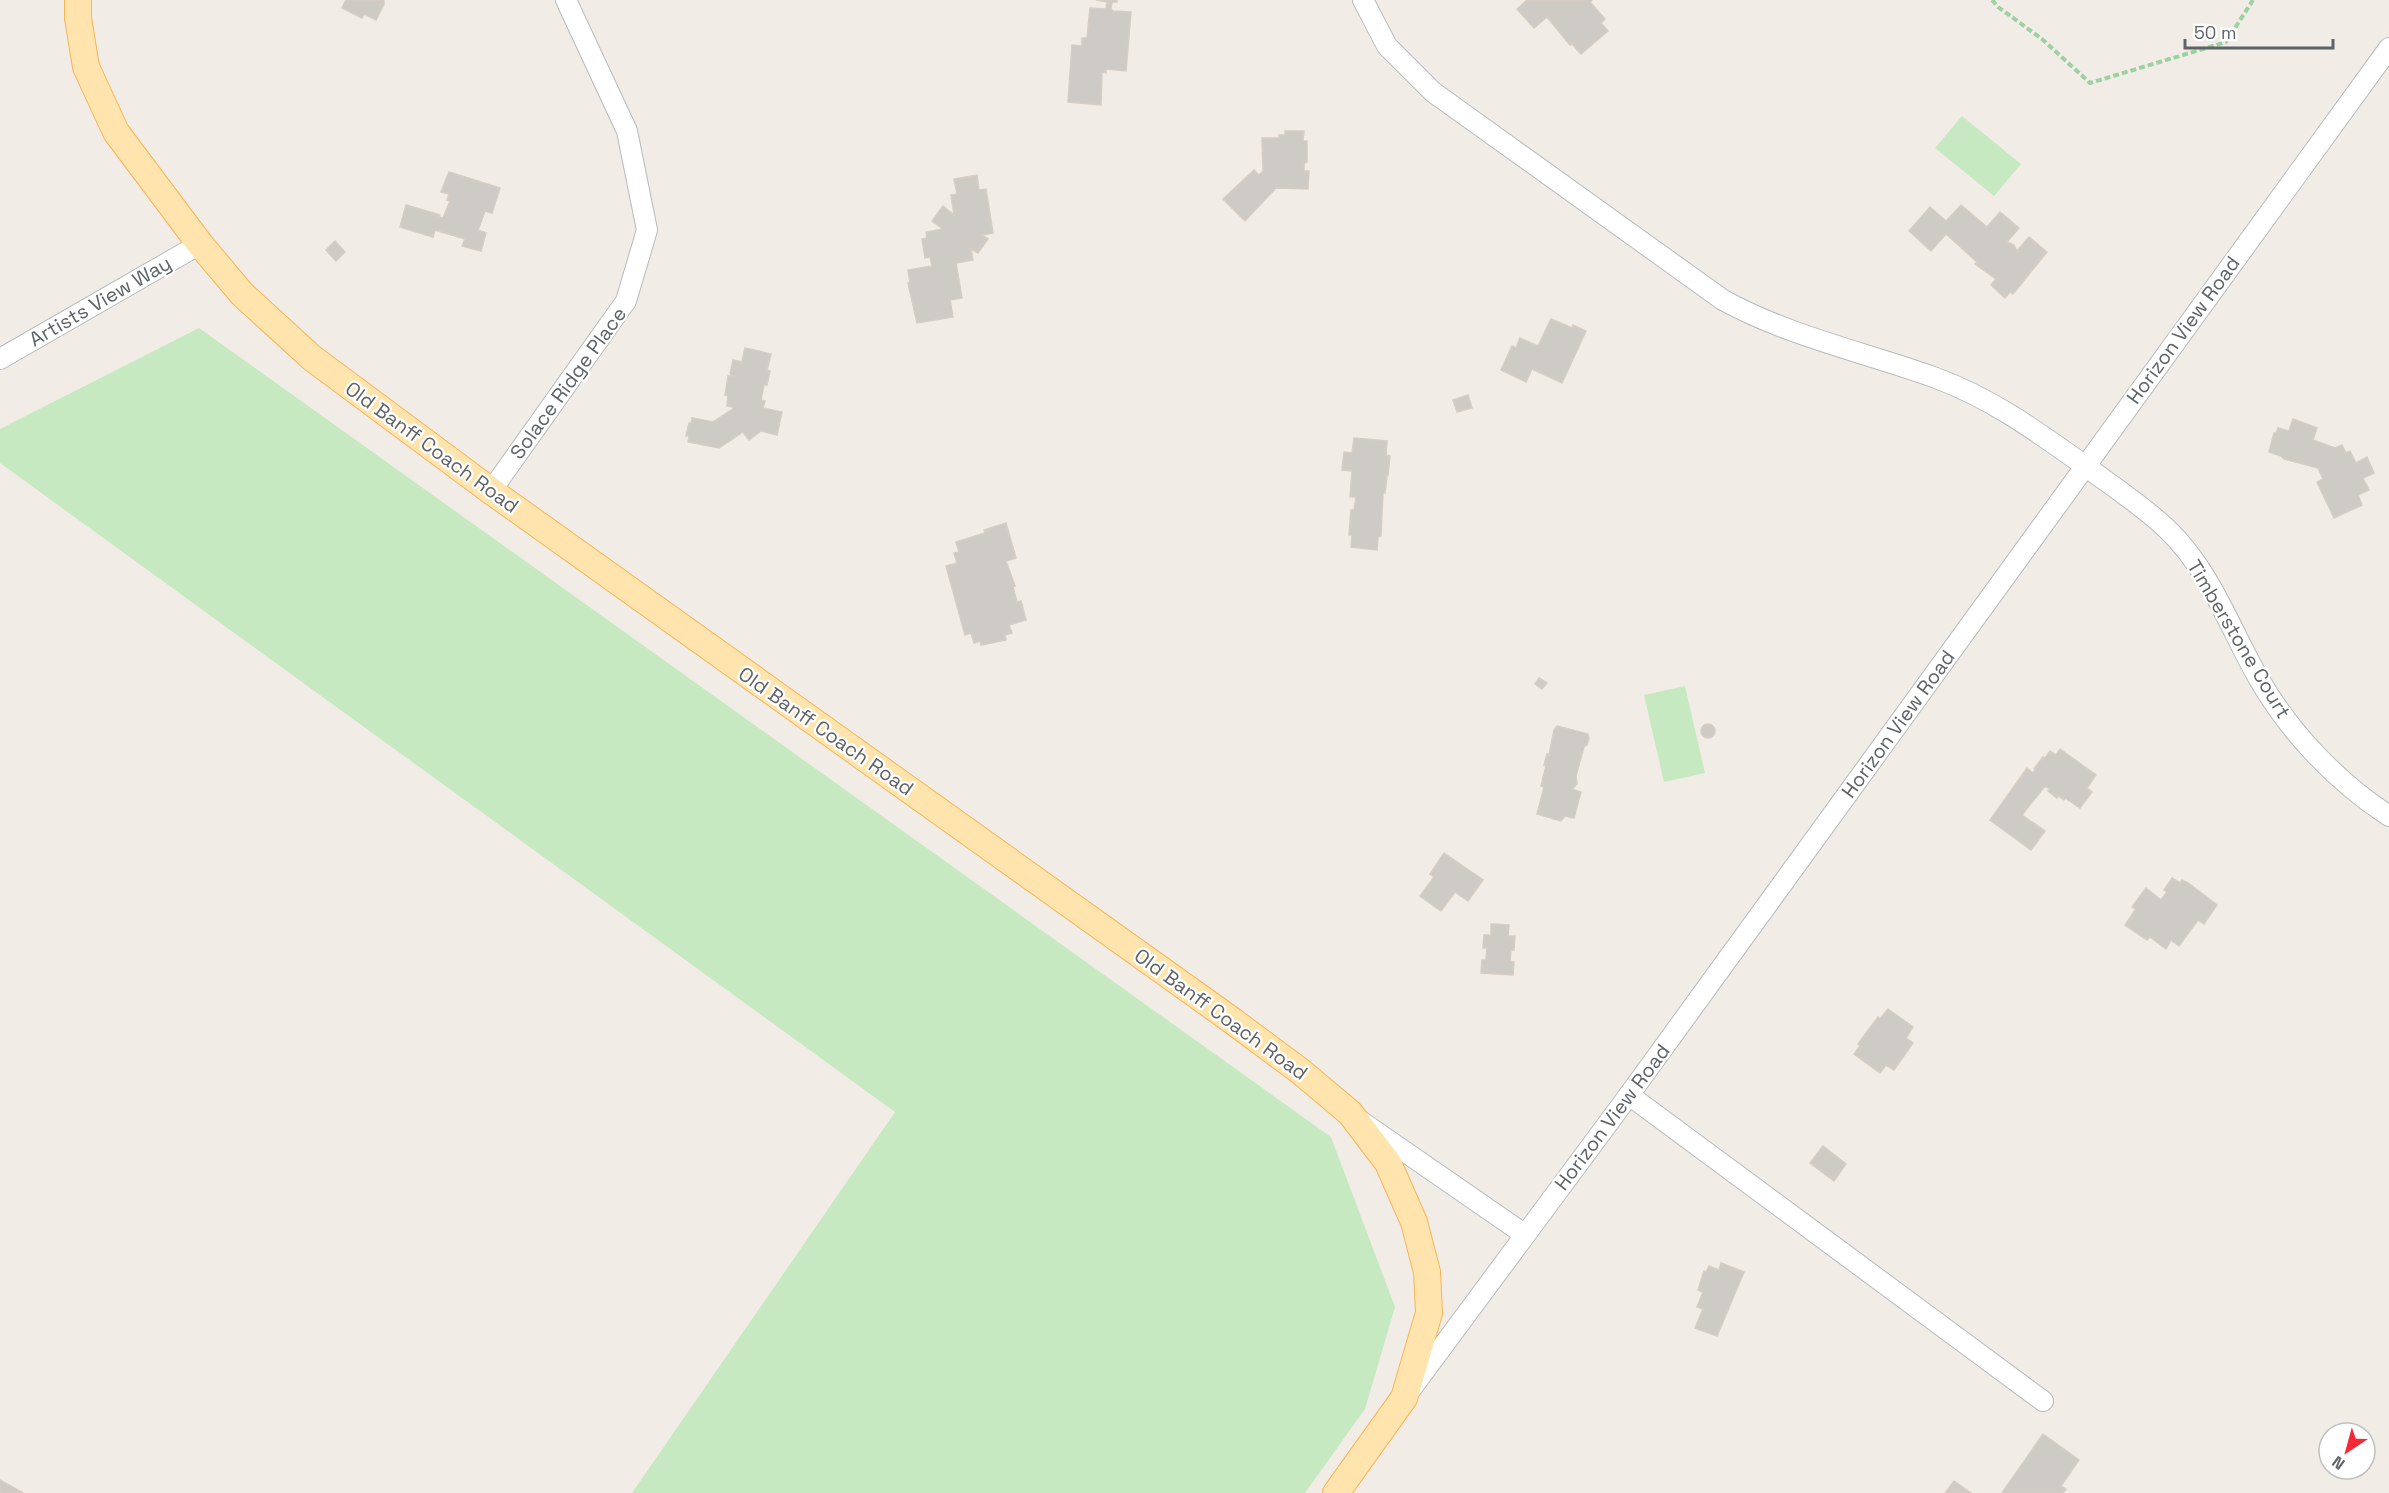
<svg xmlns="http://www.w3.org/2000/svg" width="2389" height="1493" viewBox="0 0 2389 1493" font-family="'Space Grotesk',sans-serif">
  <rect width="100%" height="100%" fill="#f1ede6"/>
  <g fill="#c7e9c1">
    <path d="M1962,116L2021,164L1994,196L1935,148Z"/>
    <path d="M199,328L1331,1137L1395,1307L1365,1409L1305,1493H632L895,1112L0,463V429Z"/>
    <path d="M1685,686L1705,773L1664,782L1644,695Z"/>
  </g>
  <g fill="#cecac5" stroke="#d6cdc4" stroke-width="1.5">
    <path d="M346,0H384V4L376,20L364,14L362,18L342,8Z"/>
    <path d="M1096,0H1117V2H1112L1111,9L1113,11L1131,12L1126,71L1106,69V73L1102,72L1101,105L1068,102L1072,45L1082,46V38H1087L1090,8L1106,9L1107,2Z"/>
    <path d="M1527,0H1592L1590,2L1605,19L1601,23L1608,31L1581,54L1572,44L1570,45L1547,17L1534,28L1517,9Z"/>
    <path d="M1285,131H1304L1303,141H1307V162L1304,163V171H1309L1308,189L1276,188L1245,221L1223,199L1254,170L1259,175L1263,171L1262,138H1279V135H1285Z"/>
    <path d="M449,172L500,188L492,213L485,211L480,225L478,230L486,233L481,251L462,246L465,239L435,230L433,237L400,227L406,205L440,215L439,217L443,218L450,201L447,200L449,194L441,192Z"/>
    <path d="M977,175L979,190L986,189L993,233L982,235L988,239L978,253L971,249L973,260L956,263L962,298L950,300L953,317L917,323L908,283H910L908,270L932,266L930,257L925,258L922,239L927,238L926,232L943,229L932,221L943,206L954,215L951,195L957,194L954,179Z"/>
    <path d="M1961,205L1987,227L2000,212L2019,228L2007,242L2014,245L2017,251L2029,237L2047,252L2013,294L2010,292L2005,298L1991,285L1996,279L1975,264L1977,262L1946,234L1931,251L1909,231L1930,207L1946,221Z"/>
    <path d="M335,241L345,252L336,261L326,250Z"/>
    <path d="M1551,319L1572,328L1573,325L1586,331L1562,383L1532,369L1526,382L1501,370L1512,346L1516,348L1520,338L1538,346Z"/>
    <path d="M745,348L771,354L767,370L770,371L767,385H764L761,400L765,401L763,408L782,412L777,435L761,431L749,440L743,432L719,448L688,442L689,436H686L689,423L691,424L692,418L713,422L733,409V407L727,406L728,396L725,395L728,376H733L730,374L733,360L742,362Z"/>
    <path d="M1468,395L1472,408L1457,412L1453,400Z"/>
    <path d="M2293,419L2317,428L2313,440L2335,448L2342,445L2346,453L2350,451L2356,463L2367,457L2374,473L2363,478L2369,490L2358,495L2362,505L2334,518L2317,482L2323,479L2318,468L2284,459L2281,456L2269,452L2274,433H2276L2278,428L2289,431Z"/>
    <path d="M1354,438L1387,441L1386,455L1390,456L1388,475H1385L1387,476L1385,493H1383L1381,536L1378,537L1377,550L1351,547L1352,535H1349L1351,510H1354L1356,497H1350L1352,471L1342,470L1344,452L1352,453Z"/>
    <path d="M1006,523L1016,558L1006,561L1015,586L1013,587L1017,602L1021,601L1026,620L1009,625L1012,633L1005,635L1006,640L981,645L980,641L974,643L971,633L965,635L946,566L957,563L954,553L959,552L956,542L985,533L984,530Z"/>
    <path d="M1539,678L1547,683L1542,689L1535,684Z"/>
    <circle cx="1708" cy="731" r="7"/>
    <path d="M1557,726L1588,734L1589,738L1587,745L1584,747L1576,776L1577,784L1572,789L1581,792L1574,818L1565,816L1561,821L1537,814L1544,787L1541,786L1546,766L1544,765L1547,754L1549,755L1554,730Z"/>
    <path d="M2060,749L2096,775L2087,788L2092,792L2080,808L2065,798L2064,800L2058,796L2057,798L2048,791L2050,789L2045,786L2022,815L2045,831L2031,850L1990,820L2027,768L2033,773L2035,770L2034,769L2043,757L2045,758L2050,751L2056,755Z"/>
    <path d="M1444,853L1483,880L1468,901L1455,892L1441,911L1420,896L1434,877L1430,874Z"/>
    <path d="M2172,878L2180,883L2182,880L2188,883L2217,905L2204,924L2198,920L2179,946L2171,940L2166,949L2150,937L2147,940L2125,925L2136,909L2132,907L2146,888L2161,900L2167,892L2164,890Z"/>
    <path d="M1491,924L1509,925L1508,936H1515L1514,950H1511L1510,961L1514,962L1513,975L1481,973L1482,960H1486L1487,948H1483L1484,935H1491Z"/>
    <path d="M1888,1009L1913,1027L1906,1038L1913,1043L1894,1070L1886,1065L1880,1073L1854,1054L1860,1046L1858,1044L1878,1017L1880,1019Z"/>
    <path d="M1823,1146L1846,1164L1834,1181L1810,1163Z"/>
    <path d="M1721,1263L1744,1272L1717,1336L1695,1328L1703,1309L1697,1307L1703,1292L1698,1290L1704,1271L1706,1272L1709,1266L1719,1270Z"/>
    <path d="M2043,1434L2079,1460L2061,1486L2066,1489L2063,1493H2002Z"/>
    <path d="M0,1480L23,1493H0Z"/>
    <path d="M1954,1481L1971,1493H1945Z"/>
  </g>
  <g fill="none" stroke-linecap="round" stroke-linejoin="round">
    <g stroke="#b6babd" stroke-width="22">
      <g id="minor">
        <path d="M1363,0L1387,46L1433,92L1723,300C1791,337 1864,352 1936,378C1993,399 2039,433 2088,468C2115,488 2143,506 2167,529C2211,571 2229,627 2259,679C2290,733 2337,782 2389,816"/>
        <path d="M0,359L200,244"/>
        <path d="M491,491L626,301L647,230L627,131L566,0"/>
        <path d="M1629,1095L2043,1401"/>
        <path d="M1362,1122L1524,1234"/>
        <path d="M1411,1389L1629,1095L2389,48"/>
      </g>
    </g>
    <g stroke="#fab356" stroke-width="28">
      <path id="major" d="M78,0V18L86,67L116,132L200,244L242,294L312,358L491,491L1230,1019L1300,1071L1350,1113L1388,1163L1414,1222L1427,1272L1429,1313L1404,1398L1336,1493"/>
    </g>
    <path stroke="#9dd0a3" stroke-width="4" stroke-dasharray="6 3" stroke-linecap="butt" d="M1992,0L1998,7L2042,39L2090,83L2226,42L2253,0"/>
    <use href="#minor" stroke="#fff" stroke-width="20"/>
    <use href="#major" stroke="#ffe5ad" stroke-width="26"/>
  </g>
  <g text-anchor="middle" stroke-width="4.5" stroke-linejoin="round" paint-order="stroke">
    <g font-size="20" fill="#5d6367" stroke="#fff">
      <text transform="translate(100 301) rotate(-30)" y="7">Artists View Way</text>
      <text transform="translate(2183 330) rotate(-54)" y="7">Horizon View Road</text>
      <text transform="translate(568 383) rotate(-54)" y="7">Solace Ridge Place</text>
      <text transform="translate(432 447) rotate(36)" y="7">Old Banff Coach Road</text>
      <text transform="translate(2239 639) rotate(59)" y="7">Timberstone Court</text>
      <text transform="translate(1898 724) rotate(-54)" y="7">Horizon View Road</text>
      <text transform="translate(826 731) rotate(35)" y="7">Old Banff Coach Road</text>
      <text transform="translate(1221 1014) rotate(36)" y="7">Old Banff Coach Road</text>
      <text transform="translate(1612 1117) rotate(-53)" y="7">Horizon View Road</text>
    </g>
  </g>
  <g transform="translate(2347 1451) rotate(216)"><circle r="28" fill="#ffffff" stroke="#bec1c2" stroke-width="1.5"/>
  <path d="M0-4.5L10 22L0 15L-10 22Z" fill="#f42938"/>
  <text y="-9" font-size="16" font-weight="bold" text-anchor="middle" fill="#5d6367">N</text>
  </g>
  <path d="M2185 39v9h148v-9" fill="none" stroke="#5d6367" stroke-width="3"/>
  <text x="2194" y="39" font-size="18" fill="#5d6367" stroke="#ffffff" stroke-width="4.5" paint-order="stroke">50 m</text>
</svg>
